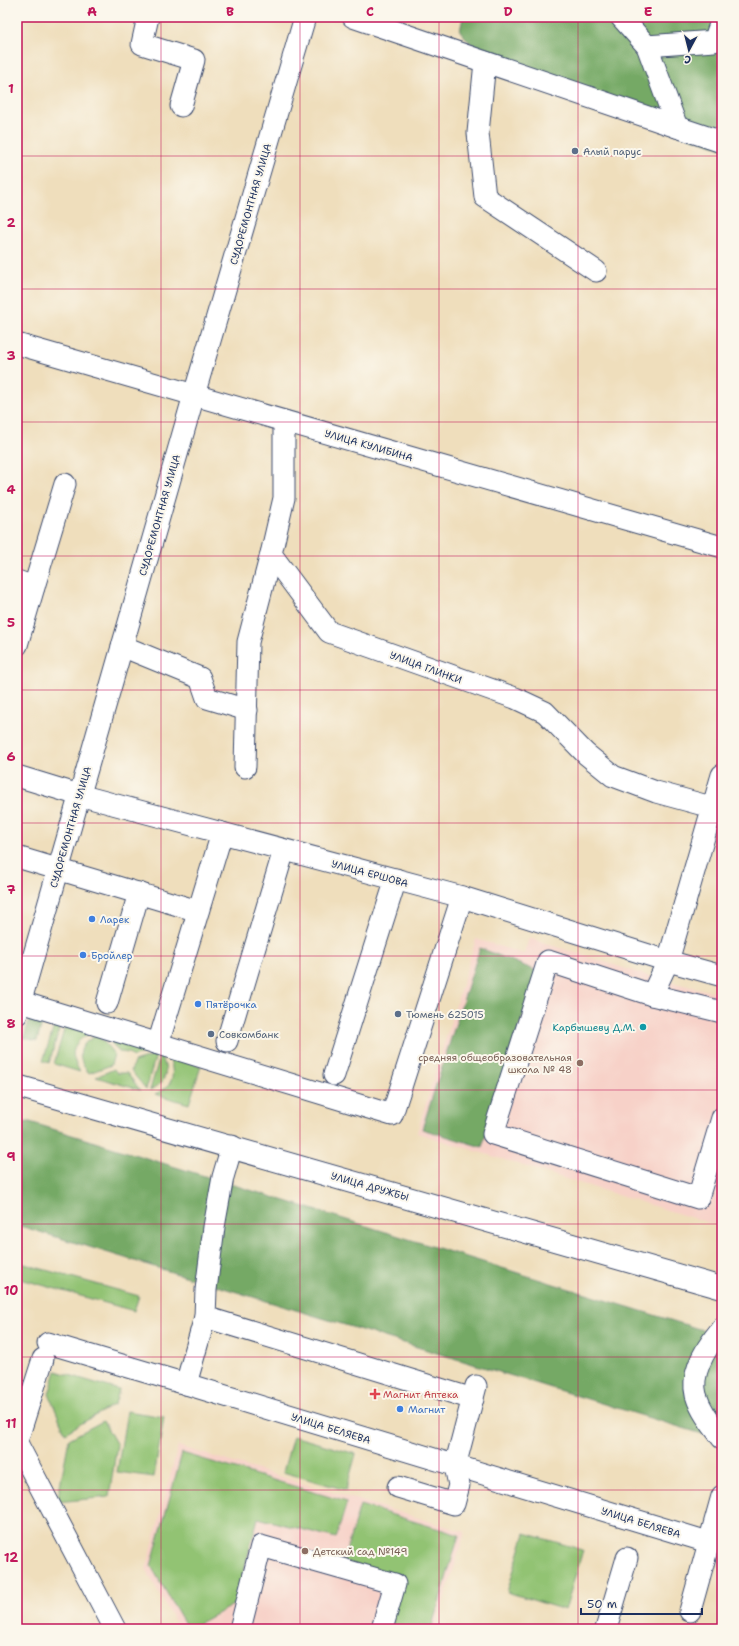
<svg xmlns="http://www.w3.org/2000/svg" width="739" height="1646" viewBox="0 0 739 1646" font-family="'Shantell Sans',sans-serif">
  <rect width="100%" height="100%" fill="#fbf7ec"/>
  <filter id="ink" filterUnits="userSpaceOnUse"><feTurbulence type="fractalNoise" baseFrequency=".025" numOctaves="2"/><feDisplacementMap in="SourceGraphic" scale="8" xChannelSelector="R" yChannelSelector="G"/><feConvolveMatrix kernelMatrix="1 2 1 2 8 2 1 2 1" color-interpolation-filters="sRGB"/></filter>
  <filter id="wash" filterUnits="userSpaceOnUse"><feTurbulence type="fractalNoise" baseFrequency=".012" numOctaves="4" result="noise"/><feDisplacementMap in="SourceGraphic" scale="16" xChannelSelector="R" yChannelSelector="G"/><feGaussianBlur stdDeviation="0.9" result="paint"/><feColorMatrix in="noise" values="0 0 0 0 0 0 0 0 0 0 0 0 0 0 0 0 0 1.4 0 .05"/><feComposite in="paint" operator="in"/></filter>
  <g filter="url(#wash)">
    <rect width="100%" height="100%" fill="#efdebc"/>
    <g fill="#f7d1c8">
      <path d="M529,938L658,979L722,994V1227L417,1133L476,939L524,954Z"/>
      <path d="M178,1446L465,1532L435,1629H179L146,1570Z"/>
    </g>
    <g fill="#92c373" stroke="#567968">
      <path d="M55,1023L61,1024L49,1063L43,1061Z"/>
      <path d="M65,1026L90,1033C71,1044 69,1053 80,1072L54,1064Z"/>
      <path d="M98,1035L114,1054L111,1065L89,1073C75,1058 78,1043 98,1035Z"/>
      <path d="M108,1038L150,1050L133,1057L129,1053L119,1052Z"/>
      <path d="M156,1055L146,1089L131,1071L134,1062Z"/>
      <path d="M160,1056C171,1070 165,1084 150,1090Z"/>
      <path d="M168,1056L201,1066L189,1104L155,1094C174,1087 176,1073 168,1056Z"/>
      <path d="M114,1069L117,1073H127L140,1090L96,1077Z"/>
      <path d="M17,1262L139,1296L134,1311L17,1278Z"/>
      <path d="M56,1371L119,1390L115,1404L65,1433L49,1394Z"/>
      <path d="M127,1411L164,1417L154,1477L117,1472Z"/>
      <path d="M103,1421L117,1445L109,1497L57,1502L69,1439Z"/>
      <path d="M293,1436L356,1454L346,1490L283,1472Z"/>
      <path d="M182,1453L347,1502L336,1538L258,1518L235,1604L188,1629L151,1566Z"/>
      <path d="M360,1505L459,1535L431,1629H387L402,1580L343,1561Z"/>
      <path d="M525,1533L583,1550L565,1610L507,1592Z"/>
    </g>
    <g fill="#75a965" stroke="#486c62">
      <path d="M463,17H722V148L495,72L460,31Z"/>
      <path d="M480,948L537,971L482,1147L422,1129Z"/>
      <path d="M31,1013L44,1017L37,1041L24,1038Z"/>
      <path d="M30,1122L722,1336V1440L17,1225V1123Z"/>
    </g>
  </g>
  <g filter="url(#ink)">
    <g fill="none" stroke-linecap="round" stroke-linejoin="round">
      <g stroke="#3b496c" stroke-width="23">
        <g id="minor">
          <path d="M148,17L142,44L194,60L181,106"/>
          <path d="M353,17L677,127"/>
          <path d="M621,17L647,46L677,127L722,142"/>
          <path d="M647,46L714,41L722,19"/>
          <path d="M485,62L478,133L485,197L596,271"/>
          <path d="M17,344L722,547"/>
          <path d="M284,421V498L271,554L329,632L515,698L545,712L586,754L613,776L656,792L722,810"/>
          <path d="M17,581L34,587L17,645"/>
          <path d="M34,587L65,484"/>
          <path d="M122,646L200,678L207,698L247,710"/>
          <path d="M245,767L248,642L271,554"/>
          <path d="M17,776L79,795L462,897L668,961L722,976"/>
          <path d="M17,857L198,911"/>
          <path d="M652,995L668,961L722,775"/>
          <path d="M21,1002L392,1115L462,897"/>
          <path d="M107,1003L139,893"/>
          <path d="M722,1012L652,995L548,961L493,1134L698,1198L722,1118"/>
          <path d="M17,1014L194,395L305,17"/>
          <path d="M227,1041L284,850"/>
          <path d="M158,1044L222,833"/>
          <path d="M334,1075L396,879"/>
          <path d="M232,1146L223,1177L214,1227L206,1290L205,1317L186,1384L708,1542"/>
          <path d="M205,1317L473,1399"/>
          <path d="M722,1328C708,1345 690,1372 696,1395C701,1412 712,1425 722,1438"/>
          <path d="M48,1343L186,1384"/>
          <path d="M17,1441L43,1359"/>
          <path d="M17,1443L115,1629"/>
          <path d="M398,1487L454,1504L459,1485L455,1466L476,1386"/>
          <path d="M690,1611L722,1496"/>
          <path d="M240,1629L261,1546L395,1584L382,1629"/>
          <path d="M606,1629L627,1558"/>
        </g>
      </g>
      <g stroke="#3b496c" stroke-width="24">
        <path id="major" d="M17,1086L722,1288"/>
      </g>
      <use href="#minor" stroke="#fff" stroke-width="21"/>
      <use href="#major" stroke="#fff" stroke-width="22"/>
    </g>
  </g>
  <path fill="none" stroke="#c2185b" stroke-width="1" stroke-opacity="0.55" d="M161,17V1629M300,17V1629M439,17V1629M578,17V1629M17,156H722M17,289H722M17,422H722M17,556H722M17,690H722M17,823H722M17,956H722M17,1090H722M17,1224H722M17,1357H722M17,1490H722"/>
  <g fill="#5c6f8a" stroke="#fbf7ec" stroke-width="1.5">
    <circle cx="575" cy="151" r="4"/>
    <circle cx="398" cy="1014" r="4"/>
    <circle cx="211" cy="1034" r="4"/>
  </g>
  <g fill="#3f7fe0" stroke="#fbf7ec" stroke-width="1.5">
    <circle cx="92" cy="919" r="4"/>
    <circle cx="83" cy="955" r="4"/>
    <circle cx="198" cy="1004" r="4"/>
    <circle cx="400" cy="1409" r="4"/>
  </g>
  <circle fill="#0f9aa8" stroke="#fbf7ec" stroke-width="1.5" cx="643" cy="1027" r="4"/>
  <g fill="#8d6e63" stroke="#fbf7ec" stroke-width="1.5">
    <circle cx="580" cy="1063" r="4"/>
    <circle cx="305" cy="1551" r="4"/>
  </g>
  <path fill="#e0444e" stroke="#fbf7ec" stroke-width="1.5" d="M373 1388h4v4h4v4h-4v4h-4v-4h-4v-4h4z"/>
  <g text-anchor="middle" stroke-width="4" stroke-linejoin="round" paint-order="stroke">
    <g font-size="10" fill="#4e5e75" stroke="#fbf7ec" text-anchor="start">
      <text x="583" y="155">Алый парус</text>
      <text x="406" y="1018">Тюмень 625015</text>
      <text x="219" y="1038">Совкомбанк</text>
    </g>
    <g font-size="10" fill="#1b2f5e" stroke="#fbf7ec">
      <text transform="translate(250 204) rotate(-74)" y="4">СУДОРЕМОНТНАЯ УЛИЦА</text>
      <text transform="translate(369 445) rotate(16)" y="4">УЛИЦА КУЛИБИНА</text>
      <text transform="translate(159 515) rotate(-74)" y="4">СУДОРЕМОНТНАЯ УЛИЦА</text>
      <text transform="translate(426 667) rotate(20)" y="4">УЛИЦА ГЛИНКИ</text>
      <text transform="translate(70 827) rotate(-74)" y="4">СУДОРЕМОНТНАЯ УЛИЦА</text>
      <text transform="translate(370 873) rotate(15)" y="4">УЛИЦА ЕРШОВА</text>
      <text transform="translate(370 1186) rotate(16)" y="4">УЛИЦА ДРУЖБЫ</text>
      <text transform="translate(331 1428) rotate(17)" y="4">УЛИЦА БЕЛЯЕВА</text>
      <text transform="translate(641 1522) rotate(17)" y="4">УЛИЦА БЕЛЯЕВА</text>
    </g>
    <g font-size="10" fill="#366cbe" stroke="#fbf7ec" text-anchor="start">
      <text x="100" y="923">Ларек</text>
      <text x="91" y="959">Бройлер</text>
      <text x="206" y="1008">Пятёрочка</text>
      <text x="408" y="1413">Магнит</text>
    </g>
    <g font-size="10" fill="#0d838f" stroke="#fbf7ec" text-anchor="end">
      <text x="635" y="1031">Карбышеву Д.М.</text>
    </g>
    <g font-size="10" fill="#785e54" stroke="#fbf7ec" text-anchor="end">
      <text x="572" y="1061">средняя общеобразовательная<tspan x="572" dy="12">школа № 48</tspan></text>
      <text x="313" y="1555" text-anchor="start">Детский сад №149</text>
    </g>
    <g font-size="10" fill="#be3a42" stroke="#fbf7ec" text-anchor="start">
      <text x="383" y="1398">Магнит Аптека</text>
    </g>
  </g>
  <rect width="739" height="1646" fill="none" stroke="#fbf7ec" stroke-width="44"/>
  <g transform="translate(689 50) rotate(187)" stroke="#fbf7ec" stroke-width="3" paint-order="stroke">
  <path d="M0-3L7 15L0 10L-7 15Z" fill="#1b2f5e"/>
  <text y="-6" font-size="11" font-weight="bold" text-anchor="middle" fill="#1b2f5e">С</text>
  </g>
  <path d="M581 1608v6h121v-6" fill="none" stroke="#1b2f5e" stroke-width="2"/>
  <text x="587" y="1608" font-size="12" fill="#1b2f5e" stroke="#fbf7ec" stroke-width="3" paint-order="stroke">50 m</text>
  <rect x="22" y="22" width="695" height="1602" fill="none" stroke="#c2185b" stroke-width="1.5"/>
  <g font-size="13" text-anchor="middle" font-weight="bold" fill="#c2185b">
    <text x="92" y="16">A</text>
    <text x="230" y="16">B</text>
    <text x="370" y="16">C</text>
    <text x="508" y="16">D</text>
    <text x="648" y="16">E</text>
    <text x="11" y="93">1</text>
    <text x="11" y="227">2</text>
    <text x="11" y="360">3</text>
    <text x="11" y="494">4</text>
    <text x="11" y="627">5</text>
    <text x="11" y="761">6</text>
    <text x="11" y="894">7</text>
    <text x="11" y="1028">8</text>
    <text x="11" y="1161">9</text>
    <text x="11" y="1295">10</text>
    <text x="11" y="1428">11</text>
    <text x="11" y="1562">12</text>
  </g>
</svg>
